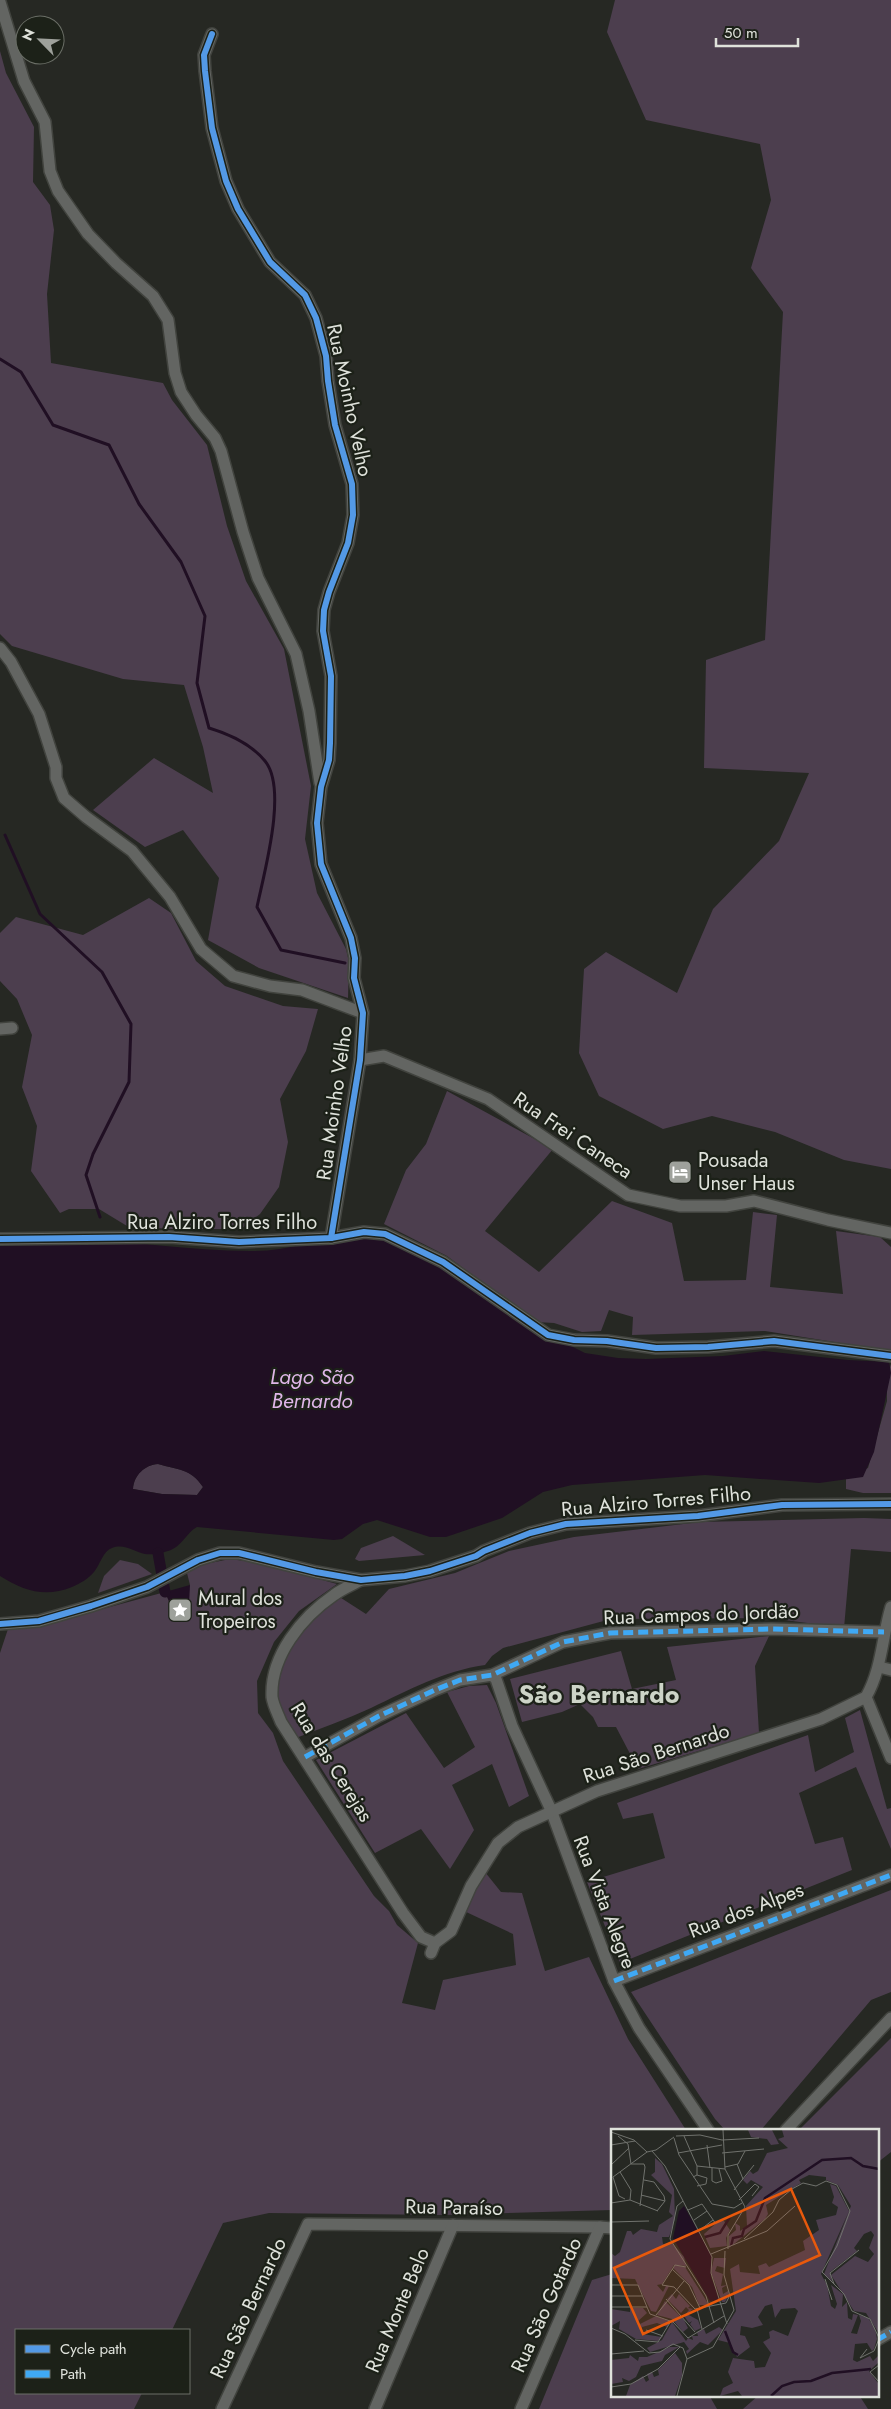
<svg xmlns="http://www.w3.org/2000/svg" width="891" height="2409" viewBox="0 0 891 2409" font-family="Jost,sans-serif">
  <rect width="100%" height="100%" fill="#262823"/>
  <g fill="#4c3e4e">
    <path d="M615,0H891V1169L844,1160L775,1132L712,1116L663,1129L599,1096L579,1053L584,969L606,952L677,993L713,909L779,841L809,773L704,768L706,660L765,640L783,312L751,268L771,200L760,144L646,120L607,32Z"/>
    <path d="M0,51L6,73L34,127L33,182L50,205L54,230L47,294L51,363L163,383L172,400L207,445L227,526L246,581L284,649L311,786L305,839L317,893L346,949L349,962L348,998L259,968L208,940L219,878L183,830L145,847L93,810L154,758L213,793L203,747L184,685L123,679L12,646L0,634Z"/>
    <path d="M149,898L171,913L196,961L225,986L283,1006L318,1009L306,1051L280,1099L288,1142L279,1187L260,1214L241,1229H171L127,1226L99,1209H69L60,1213L31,1171L37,1126L22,1087L32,1035L17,999L0,981V933L16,917L83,935Z"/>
    <path d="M447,1091L553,1149L485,1231L539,1272L612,1201L672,1223L684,1281L746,1280L753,1212L777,1215L770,1287L843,1294L836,1231L880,1237L891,1247V1351L765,1331L632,1335L633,1317L609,1310L601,1331L582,1332L554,1323L536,1322L447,1256L384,1224L406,1170L426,1144Z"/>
    <path d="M891,1364V1493H863L846,1489V1477L868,1468L887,1401V1376Z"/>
    <path d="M158,1464C178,1470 191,1468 203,1487L197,1495L162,1494L133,1489C134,1475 144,1465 158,1464Z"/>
    <path d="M864,1518L891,1519V1552L851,1549L844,1628L770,1618L611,1619L503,1648L492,1656L485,1665C443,1671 409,1690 371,1708C347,1719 321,1728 296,1738C289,1726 280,1714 276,1700C275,1695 277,1689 278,1684C284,1646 311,1621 338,1596L366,1614L389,1589L455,1573L509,1551L574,1537L700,1522Z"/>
    <path d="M393,1536L425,1555L359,1561L355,1559L361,1548Z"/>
    <path d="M230,1559L260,1563L337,1584L299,1611L274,1642L257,1681L258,1713L273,1733L283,1761L374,1896L389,1911L397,1925L418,1943L402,2003L435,2010L443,1980L516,1965L513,1934L464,1911L485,1872L501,1892L522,1893L545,1971L589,1957L628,2039L686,2130H612V2210L444,2215L269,2213L223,2223L172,2330H16V2393H142L134,2409H0V1653L8,1629L40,1626L165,1592L172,1608L190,1585L187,1573L200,1565Z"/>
    <path d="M120,1560L138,1564L152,1574L98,1593L104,1576Z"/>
    <path d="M769,1636L755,1666L759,1733L638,1769L616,1727H598L593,1717L580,1704L562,1712L522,1722L510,1679L621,1651L632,1689L676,1680L667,1647Z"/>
    <path d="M487,1685L496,1703L529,1796L509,1807L492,1764L452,1785L474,1830L450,1869L421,1829L375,1853L316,1760L406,1713L444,1768L475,1747L447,1692L469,1686Z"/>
    <path d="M860,1710L887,1809L891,1808V1849L856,1767L799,1793L815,1844L843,1837L852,1870L620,1963L587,1882L665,1858L653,1813L623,1819L617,1803L808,1735L815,1772L854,1752L845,1718Z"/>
    <path d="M891,1890V1992L871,2000L761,2130H725L715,2119L631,1992Z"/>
    <path d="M891,2038V2152L877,2163V2130H799Z"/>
    <path d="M612,2274V2395H709L717,2409H539L592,2280Z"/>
    <path d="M759,2395H859L868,2409H743Z"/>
  </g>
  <g fill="#200f23" fill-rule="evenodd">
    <path d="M353,1232L397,1241L520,1315L551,1330L567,1344L585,1353L618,1358L646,1359L723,1356L764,1351L848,1360L889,1362L891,1373L874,1452L863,1477L819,1483L705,1475L572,1485L543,1492L502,1518L446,1537H430L377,1520L363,1524L342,1539L334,1540L197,1527C186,1533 182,1547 168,1551C162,1553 152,1555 145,1554C135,1552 124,1543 112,1548C103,1551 100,1565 94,1572C88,1579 81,1583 72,1587C45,1598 24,1591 0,1576V1246C82,1229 172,1252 255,1251C288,1251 321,1239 353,1232ZM158,1464C178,1470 190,1468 203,1487L197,1495L162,1494L133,1489C134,1475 145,1465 158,1464Z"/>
    <path d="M190,1585L189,1604L180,1610L172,1608L165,1592Z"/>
  </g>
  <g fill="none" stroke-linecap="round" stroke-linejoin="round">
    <g stroke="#200f23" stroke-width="3">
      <path d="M0,359L21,372L53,425L109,445L139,504L181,562L205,616L197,683L209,728C229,734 251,744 265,761C288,789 264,873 257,907L281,950L345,963"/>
      <path d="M5,835L40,914L102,972L131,1024L129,1082L93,1154L86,1175L100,1217"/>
    </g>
    <path stroke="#200f23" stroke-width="11" d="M158,1553L165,1592"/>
    <g stroke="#41433e" stroke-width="14">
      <g id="minor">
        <path d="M0,2L24,81L45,122L50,171L58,191L88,234L116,263L153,296L168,320L175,373L181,392L196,415L215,438L221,451L243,532L258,578L296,654L309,711L320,783"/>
        <path d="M212,34L204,55L205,71L212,128L226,181L238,209L270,262L305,295L316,318L326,356L328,381L335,425L352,484L353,515L348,543L329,592L324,610L323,631L331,676L330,743L329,760L321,787L317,823L321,864L351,938L355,958L354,978L363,1013L360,1060L331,1238"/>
        <path d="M0,648L11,662L39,714L56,767V778L64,798L86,817L132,851L170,897L201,949L233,976L270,986L302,990L363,1013"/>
        <path d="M0,1029L12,1028"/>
        <path d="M360,1060L384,1056L488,1099L628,1195L680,1206H726L754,1201L828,1220L891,1233"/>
        <path d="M0,1239L169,1237L239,1242L331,1238L364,1232L385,1234L443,1262L548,1335L574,1340L607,1341L656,1348L708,1347L774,1341L891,1356"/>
        <path d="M361,1580C352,1585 342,1589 334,1595C302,1617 270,1656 272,1697C273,1705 278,1714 281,1722L403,1913L421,1937L435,1943"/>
        <path d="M0,1624L39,1621L91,1606L147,1587L198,1560L220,1553H239L316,1572L361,1580L405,1576L430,1571L476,1556L484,1551L530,1533L566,1524L698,1516L782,1505L891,1504"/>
        <path d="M879,1667L891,1670"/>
        <path d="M492,1675L496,1679L512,1726L551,1810L614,1981L639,2028L708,2130"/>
        <path d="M866,1697L891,1758"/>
        <path d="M305,1757L379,1716L435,1690L460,1680L492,1675L563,1642L610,1633L771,1629L884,1632"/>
        <path d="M431,1953L435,1943L451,1931L471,1886L498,1843L518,1827L597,1791L821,1719L866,1697C882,1669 882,1637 891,1607"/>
        <path d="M614,1981L891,1875"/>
        <path d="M786,2130L891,2018"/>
        <path d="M877,2340L891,2332"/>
        <path d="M222,2409L308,2224L600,2227"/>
        <path d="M375,2409L453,2225"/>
        <path d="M521,2409L600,2227L612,2228"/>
      </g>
    </g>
    <use href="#minor" stroke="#636562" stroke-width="11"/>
    <g stroke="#3fa9f5" stroke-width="5" stroke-dasharray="10 5" stroke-linecap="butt">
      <path d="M305,1757L379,1716L435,1690L460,1680L492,1675L563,1642L610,1633L771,1629L884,1632"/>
      <path d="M614,1981L891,1875"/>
      <path d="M877,2340L891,2332"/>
    </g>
    <g stroke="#1c2118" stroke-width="9">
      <g id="cycleway">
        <path d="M212,34L204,55L205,71L212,128L226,181L238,209L270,262L305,295L316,318L326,356L328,381L335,425L352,484L353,515L348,543L329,592L324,610L323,631L331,676L330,743L329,760L321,787L317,823L321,864L351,938L355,958L354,978L363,1013L360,1060L331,1238"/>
        <path d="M0,1239L169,1237L239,1242L331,1238L364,1232L385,1234L443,1262L548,1335L574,1340L607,1341L656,1348L708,1347L774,1341L891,1356"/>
        <path d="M0,1624L39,1621L91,1606L147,1587L198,1560L220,1553H239L316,1572L361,1580L405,1576L430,1571L476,1556L484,1551L530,1533L566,1524L698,1516L782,1505L891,1504"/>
      </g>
    </g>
    <use href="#cycleway" stroke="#5399e6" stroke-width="6"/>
  </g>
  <defs>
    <g id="hotel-square" transform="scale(1.25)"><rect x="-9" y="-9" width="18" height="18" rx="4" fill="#9ea19b" stroke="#1c2118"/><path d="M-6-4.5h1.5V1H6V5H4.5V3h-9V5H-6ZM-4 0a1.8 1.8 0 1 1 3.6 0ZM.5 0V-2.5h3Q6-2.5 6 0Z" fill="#fff"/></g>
    <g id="sight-square" transform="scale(1.25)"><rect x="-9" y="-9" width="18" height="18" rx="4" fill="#9ea19b" stroke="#1c2118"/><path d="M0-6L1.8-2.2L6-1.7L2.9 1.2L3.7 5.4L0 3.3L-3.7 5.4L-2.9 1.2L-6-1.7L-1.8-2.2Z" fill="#fff"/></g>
  </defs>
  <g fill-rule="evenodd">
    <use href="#hotel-square" x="680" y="1172"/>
    <use href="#sight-square" x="180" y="1610"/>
  </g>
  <g text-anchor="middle" stroke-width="4.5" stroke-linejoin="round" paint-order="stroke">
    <g font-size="20" fill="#dfe2db" stroke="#1c2118">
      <text transform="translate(350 400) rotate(78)" y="7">Rua Moinho Velho</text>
      <text transform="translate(334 1103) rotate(-82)" y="7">Rua Moinho Velho</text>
      <text transform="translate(573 1135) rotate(34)" y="7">Rua Frei Caneca</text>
      <text x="222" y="1229">Rua Alziro Torres Filho</text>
      <text transform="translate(656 1501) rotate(-5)" y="7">Rua Alziro Torres Filho</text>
      <text transform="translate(701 1614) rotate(-2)" y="7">Rua Campos do Jordão</text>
      <text transform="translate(656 1753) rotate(-18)" y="7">Rua São Bernardo</text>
      <text transform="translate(332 1762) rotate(58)" y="7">Rua das Cerejas</text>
      <text transform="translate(605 1902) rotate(69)" y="7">Rua Vista Alegre</text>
      <text transform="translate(746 1910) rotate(-21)" y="7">Rua dos Alpes</text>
      <text transform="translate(454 2207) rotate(1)" y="7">Rua Paraíso</text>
      <text transform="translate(546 2305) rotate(-66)" y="7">Rua São Gotardo</text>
      <text transform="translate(248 2308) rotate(-65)" y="7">Rua São Bernardo</text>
      <text transform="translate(397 2310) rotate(-67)" y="7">Rua Monte Belo</text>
    </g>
    <g font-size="20" fill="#dfe2db" stroke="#1c2118" text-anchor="start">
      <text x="698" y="1167">Pousada<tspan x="698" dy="23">Unser Haus</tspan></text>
      <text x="198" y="1605">Mural dos<tspan x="198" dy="23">Tropeiros</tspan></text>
    </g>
    <g font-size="21" font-style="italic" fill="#dfb6e8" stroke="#1c2118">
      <text x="312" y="1384">Lago São<tspan x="312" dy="24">Bernardo</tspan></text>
    </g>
    <g font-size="25" font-weight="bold" fill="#cdd4c7" stroke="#1c2118">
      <text x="599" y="1703">São Bernardo</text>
    </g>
  </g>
  <g transform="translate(611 2129)">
    <rect width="268" height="268" fill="#262823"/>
    <path d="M137,1H161L168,15L160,16L156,10L140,8ZM171,1H267V203L255,184L243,182L220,146L244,127L257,133L263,125L258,119L263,106L260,102L253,105L243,119L246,122L219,143L221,152L213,145L240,77L227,56L215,51V48L198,46L188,51L190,54L155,76L157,85L154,90L118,119V107L125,101L124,94L129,97V102L136,97L135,77L152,58L140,51L136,55L132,51L139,42L142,45L147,42L156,24L177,19L167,10L173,8ZM44,29L51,35L63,60L64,90L58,108H51L52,115L61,114L73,128L75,137L63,136L51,155L46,156L52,163L55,157H58L45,183L40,182L24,150L0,149V124L4,127L9,123L16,102H20L22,106L30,100L46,103L48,96L62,87L58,83L61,66L40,46L44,43ZM219,55L225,57L238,82L210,145L216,156L220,177L224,180L226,175L220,156L232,165L231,178L236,173L237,189L241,191L242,185L247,186L240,204L246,205L250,192L248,186L257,189L264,199L266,210L263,220L261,222L256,214L244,215L242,231L246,233L259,227L262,232L267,227V234L258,242L267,254V267H131L127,262L109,267L112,259L122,254L117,243L122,229L143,232L144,239L154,238L160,224L152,213L159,209L158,203L162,201L177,207L187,182L184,179L170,180L164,189L161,175L154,177L147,188L152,196L141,199L130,197L129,206L134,207L139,218L126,228L119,214L107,211L125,182L119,140L128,135L129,143L149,145L147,137L155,134L158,138L194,121L192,112L208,101L205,91L225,86L227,78L221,74L223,68ZM109,91L113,92L119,101L115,109L116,117L99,119L93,105ZM103,129H115L114,139L106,137L104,142L112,145L110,157L116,156L111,159L112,165L117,162L118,166L114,173H111L100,143ZM64,136L74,138L98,176H88L81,158L62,139ZM61,165L65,170L68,165L79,177L77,179L82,180L76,185L87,191L90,199L84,202L79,195L81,192L78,194L73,187L78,181L75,178L70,184L56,170ZM54,172L73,191L77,199L72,203L61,190L46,186ZM19,179H32L36,184L26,193L29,195L45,187L60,193L56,198L46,194L31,198V205L51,208L47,212L25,210L8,200L9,192L0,197V180L19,183ZM61,193L75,212L77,209L82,211L81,207H87L86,203L93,200L95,205L108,198L112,201L97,216L89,213L76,225L75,222L78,220L73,213L39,223L36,219L51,211ZM59,218H68L54,226L51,232L30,237L25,248L18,252L11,249L12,253L0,255V231L18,229L19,226L27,232L28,228H36ZM64,224L71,234V246L64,267H15L19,256L32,247L35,253L38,251L36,245L41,243L43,248L48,246L47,241Z" fill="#4c3e4e"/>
    <path d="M73,77L101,127L100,148L109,171L99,172L62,109L68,82Z" fill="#200f23"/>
    <path fill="none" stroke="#200f23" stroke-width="2.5" d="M94,108L109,104L119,88M120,117L122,109L131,107L133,100L145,92L154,69L211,31L240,29L252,37L268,40M114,202L122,223L127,226M160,267L171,257L183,253L200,252L221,244L260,240"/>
    <path fill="none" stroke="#70726d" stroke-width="1" d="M112,1L114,40L134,78L117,106V120M0,3L23,11L36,23M7,7L17,15L20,35M65,7L89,6L111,11L148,9M73,7L86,37V46L82,48M63,9L68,26L101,75L123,79L131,74M0,16L24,12M96,16L99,39M45,21L63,8M41,22L54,37L101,128L100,144L116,195M67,24L111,16M111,24L153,20M20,35H33L34,38L29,77M126,35L132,50M0,36L18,19M86,37L114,40M114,38L127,35L134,22M101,39V52L105,54L111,52L108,40M9,43L20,61L19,71M86,46L96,49L95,55L86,57M2,48L36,23L45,21M2,48L8,67L14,70M33,51L43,53L53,67L54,72L46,82M123,61L143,36M30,66L54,72M128,71L144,55L148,58L141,67M72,72L66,77L59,110L95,167L103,194M0,74L19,71L47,82M77,81L91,75L105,95M83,91L96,82M0,93L38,92M89,101L102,91M133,110L162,83L168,71L181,60L192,54L205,57L215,52L226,56L239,82L226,117L211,143L233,165L241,182L259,190L268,209M100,125L156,102L184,77M61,140L78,156L89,179M214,150L221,171M223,155L219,144L248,121M0,156H27L36,178M51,156L63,158L84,180L115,174L118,168M51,156L64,136L75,138M0,167H31M55,170L84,203M0,178H36L39,185L62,193L77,209L113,187M86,180L91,200M45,186L73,152M0,199L14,205L38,224L49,223L62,215L72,219L76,230L66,267M35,201L52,207M24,211L47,213L60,192M256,220L249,229L263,222L268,210M0,225L33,222M76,230L102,218L123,181L113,146L114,122M268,236L259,243L268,253M0,258L20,255L47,240L69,218"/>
    <path fill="#e8590c" fill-opacity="0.15" stroke="#e8590c" stroke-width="2.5" d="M180,60L209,126L32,205L3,139Z"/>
    <rect width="268" height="268" fill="none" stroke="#dfe2db" stroke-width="2.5"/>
  </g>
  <rect x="15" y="2329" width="175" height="65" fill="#1c2118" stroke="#6a6e66"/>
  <rect x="25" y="2345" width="25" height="8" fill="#5399e6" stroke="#6a6e66"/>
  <text x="60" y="2354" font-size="15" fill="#dfe2db">Cycle path</text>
  <rect x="25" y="2370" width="25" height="8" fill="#3fa9f5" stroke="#6a6e66"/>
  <text x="60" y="2379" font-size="15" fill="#dfe2db">Path</text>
  <g transform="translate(40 40) rotate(294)"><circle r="24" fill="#1c2118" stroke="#6a6e66"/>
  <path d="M0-4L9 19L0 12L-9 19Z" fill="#9ea19b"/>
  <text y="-8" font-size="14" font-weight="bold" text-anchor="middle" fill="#dfe2db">N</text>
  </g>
  <path d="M716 38v8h82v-8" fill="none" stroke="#dfe2db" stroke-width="2.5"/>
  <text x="724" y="38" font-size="15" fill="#dfe2db" stroke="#1c2118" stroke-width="4" paint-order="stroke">50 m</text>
</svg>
